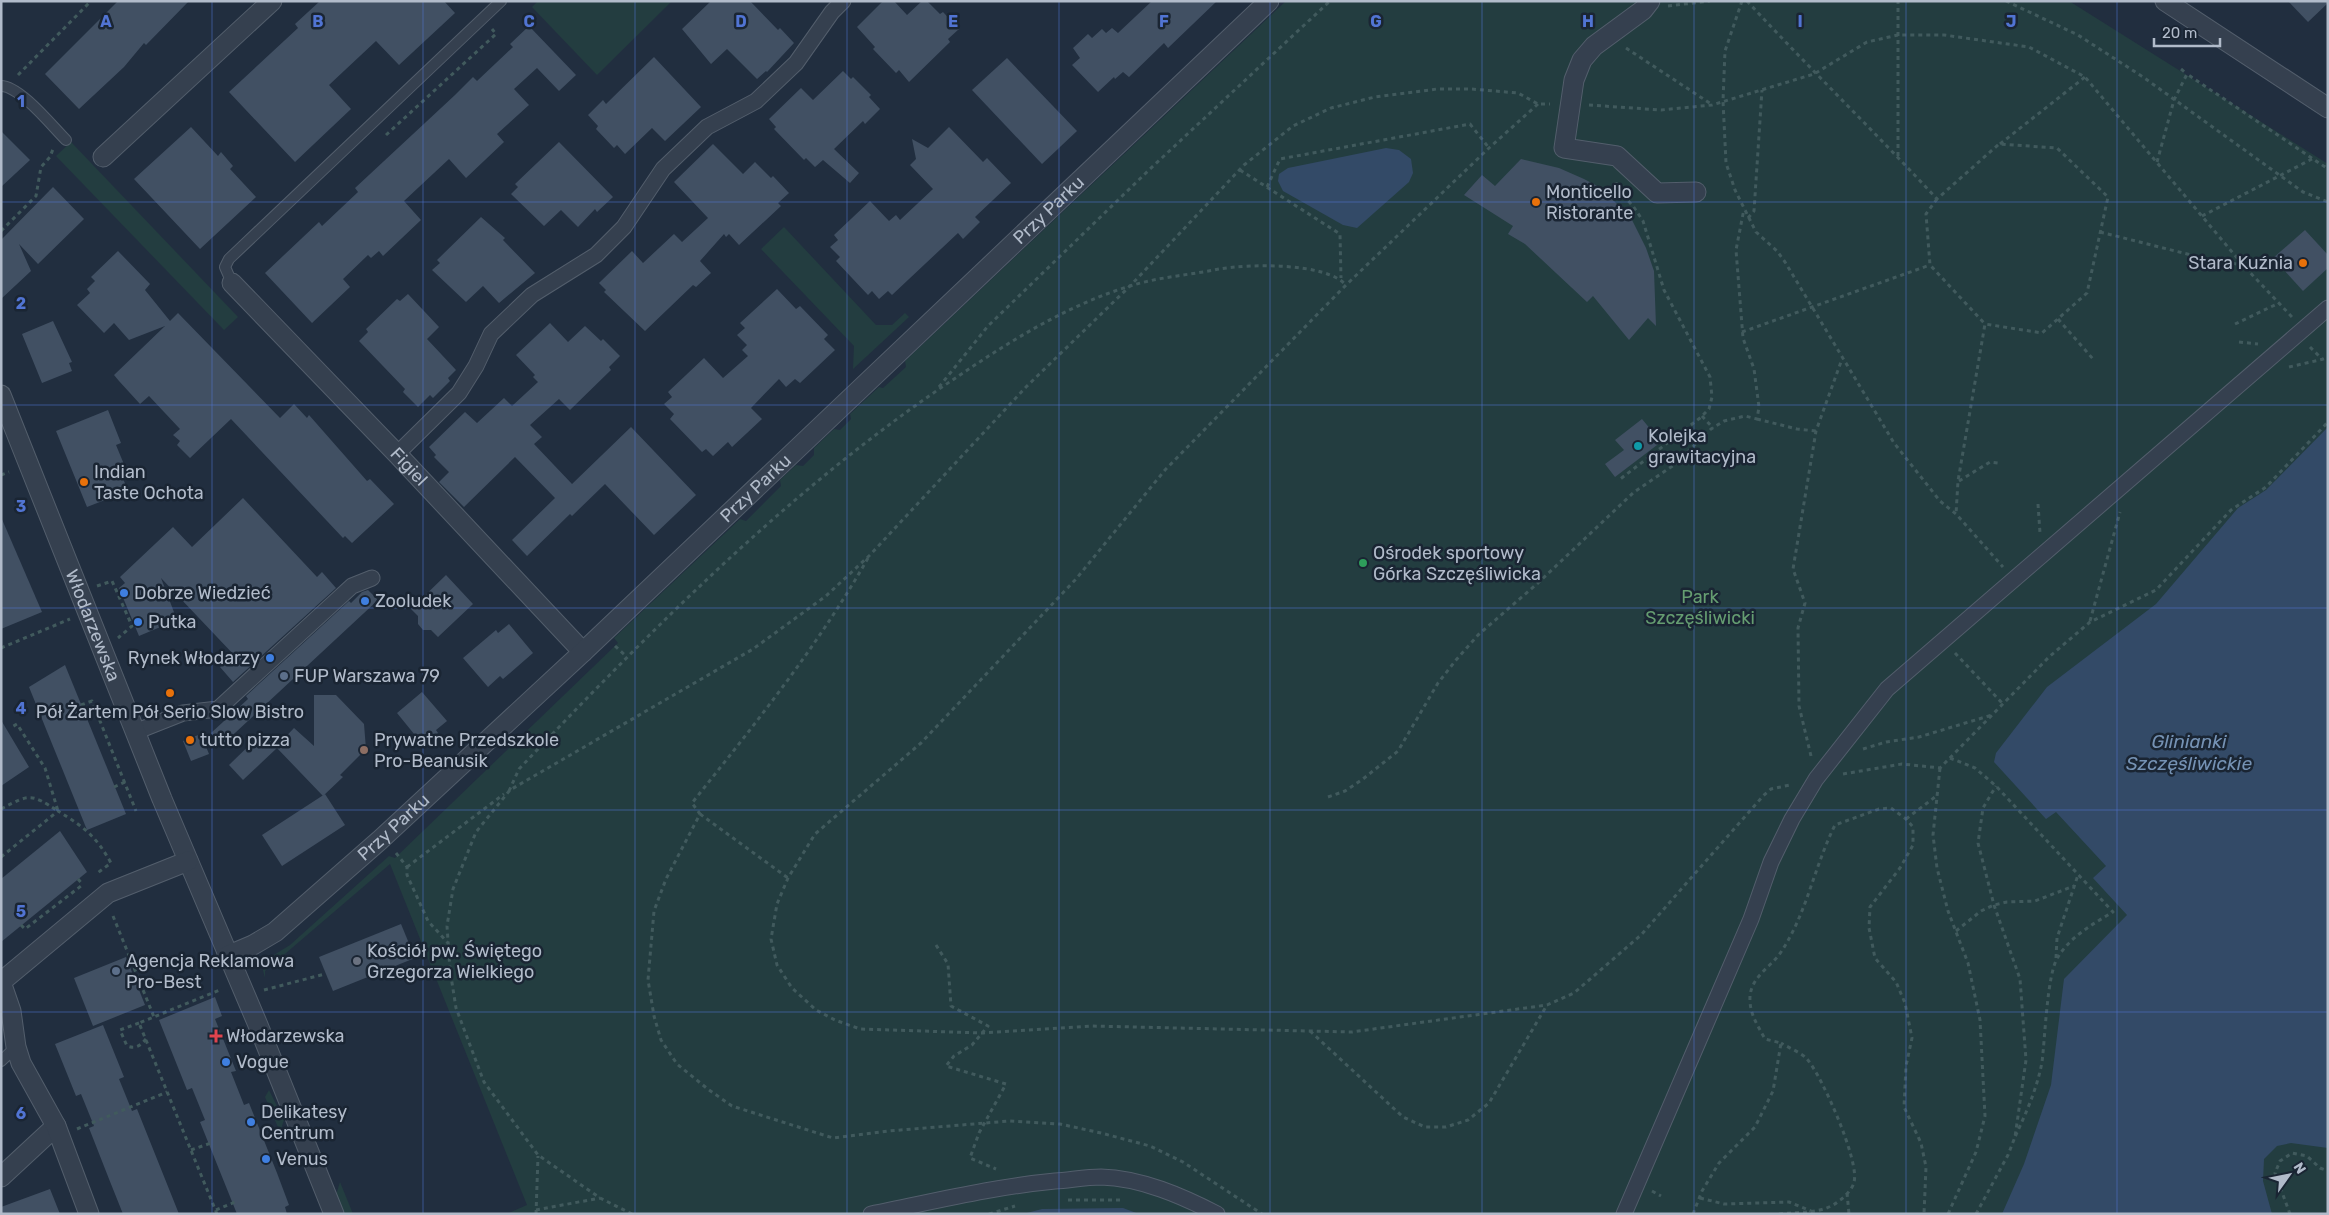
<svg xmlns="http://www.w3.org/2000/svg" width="2329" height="1215" viewBox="0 0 2329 1215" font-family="Rubik,sans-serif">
  <rect width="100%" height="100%" fill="#212e3f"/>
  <g fill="#233d40">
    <path d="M538,1H672L597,75L532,7Z"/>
    <path d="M1286,1H2069L2328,164V1214H506L527,1205L390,864L265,971V978L261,963L290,945L389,856L395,858L618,643L614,638L740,519L746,521L781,486L780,480L796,465L803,466L814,455V448L834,429L840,430L851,419L850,414L879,387L883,388L906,367L905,361Z"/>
    <path d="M71,142L238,317L224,330L56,156Z"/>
    <path d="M784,227L876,325H892L905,313L909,317L853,369L854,346L761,249Z"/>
    <path d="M269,1090L284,1120L280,1132L265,1097Z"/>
    <path d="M340,1182L353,1214H344L336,1195Z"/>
  </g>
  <g fill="#334a67">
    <path d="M1386,148L1399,150L1411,159L1413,173L1409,182L1357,228L1343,225L1283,191L1278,181L1279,174L1288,168Z"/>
    <path d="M2328,427V1148L2291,1143L2277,1146L2264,1159L2263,1181L2272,1214H2002L2024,1164L2051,1085L2064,979L2127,915L2093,878L2106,866L2056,812L2046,819L1994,762L1996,753L2047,687L2156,604L2238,508L2266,490Z"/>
    <path d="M1123,1208L1139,1214H1023L1042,1209Z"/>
  </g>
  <g fill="#415063">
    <path d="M118,1H189L146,45L144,43L124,67L79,109L45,74Z"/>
    <path d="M320,1H444L455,13L399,65L376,41L329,85L351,109L295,162L229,92L298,28L295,24Z"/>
    <path d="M711,1H750L778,30L780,28L794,43L767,72L766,71L757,79L727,49L711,64L682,29Z"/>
    <path d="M883,1H894L907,15L922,1H927L940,14L943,12L959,29L948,39L950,42L909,82L899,70L896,73L873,49L875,47L857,27Z"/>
    <path d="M1152,1H1217L1168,48L1164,43L1129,77L1123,72L1115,79L1114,77L1098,92L1072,65L1080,58L1073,48L1088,34L1092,38L1102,29L1106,33L1112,28L1118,33Z"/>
    <path d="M2288,1H2328V3L2308,22Z"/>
    <path d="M529,26L576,75L559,91L537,68L514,89L529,105L497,134L504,142L466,178L449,159L404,201L421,220L383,256L379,251L371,258L368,255L343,279L350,287L312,323L265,273L319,222L322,226L358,192L355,188L455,95L473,77L477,81L513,47L510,44Z"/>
    <path d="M654,57L701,107L665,141L652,128L625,154L617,145L614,148L596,129L598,126L588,115L603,100L606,104Z"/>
    <path d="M1007,58L1077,131L1042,164L972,90Z"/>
    <path d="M843,71L851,79L853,77L871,95L869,97L880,109L865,124L863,121L834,149L859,173L850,183L823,160L815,167L806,158L804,160L774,129L776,127L769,119L801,88L813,100Z"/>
    <path d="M191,127L218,156L221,152L233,166L230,169L256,197L200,249L134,179Z"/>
    <path d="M949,127L983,162L987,158L1011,183L975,217L980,222L963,239L958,233L892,295L888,291L879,299L872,291L868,295L836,261L840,257L830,247L838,240L834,235L870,201L889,221L896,215L900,220L933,189L910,165L916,159L912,139L928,148Z"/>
    <path d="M1,131L30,160L1,187Z"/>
    <path d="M559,142L613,197L597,212L595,209L578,227L561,210L544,226L511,194L518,187L515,184Z"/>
    <path d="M713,144L743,174L755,162L771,178L773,176L789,193L778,203L781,206L739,245L729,234L726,237L724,234L700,261L711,273L696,287L693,285L645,331L604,292L606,290L599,283L632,251L643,263L674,234L682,242L708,218L674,182Z"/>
    <path d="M1521,159L1559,168L1584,179L1601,188L1631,218L1646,248L1654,271L1656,326L1648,318L1629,340L1593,296L1587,302L1525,244L1508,234L1513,226L1464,195L1482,175L1495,186Z"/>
    <path d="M53,187L84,219L38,264L19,244L31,271L1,299V240Z"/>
    <path d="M481,217L505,238L503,240L535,273L499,303L483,286L466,302L432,270L440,263L437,260Z"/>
    <path d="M2305,230L2328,255V268L2303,291L2273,258Z"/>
    <path d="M118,251L150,284L145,290L170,321L178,313L280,418L294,404L307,418L309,415L367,481L370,479L394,504L352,543L345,536L343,538L231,419L190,458L177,445L180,441L173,435L180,429L149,396L140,404L119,381L114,375L165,326L129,340L114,323L104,333L77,305L90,293L87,289L95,281L91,277Z"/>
    <path d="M777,289L796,309L800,306L828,335L824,339L835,350L800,383L795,379L786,387L779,379L751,408L762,419L732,447L728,442L713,456L706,449L702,452L670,419L674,414L664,404L672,397L668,392L704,358L723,378L748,356L742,350L747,345L737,335L745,328L740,323Z"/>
    <path d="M408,294L439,327L427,339L456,370L448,378L450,381L433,398L430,395L418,407L403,392L405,389L359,341L368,332L366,329L397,299L400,301Z"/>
    <path d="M53,321L72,362L69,363L72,371L42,383L22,334Z"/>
    <path d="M550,323L568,342L585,326L601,341L603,339L620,356L609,367L611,370L570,410L559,399L530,425L542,437L534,444L572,484L631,427L696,495L654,535L605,484L572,516L570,514L527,556L512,540L555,498L515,457L464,507L439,482L449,472L434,457L436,455L429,447L465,412L477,423L504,398L512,406L538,382L533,377L535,375L516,355Z"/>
    <path d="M108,410L121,443L116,445L128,474L122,476L128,491L87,507L56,431Z"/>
    <path d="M1642,419L1661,442L1615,477L1605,464L1624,450L1615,440Z"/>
    <path d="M243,498L317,577L322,572L336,588L233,682L220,667L235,656L161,578L177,620L139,636L119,588L125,583L120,577L173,527L192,547Z"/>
    <path d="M1,517L42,612L1,629Z"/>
    <path d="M446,575L473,604L438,637L431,630H423L418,624V616L411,609Z"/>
    <path d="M368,590L378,600L222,745L211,733L248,699L246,696L349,601L351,603L362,592Z"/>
    <path d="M509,624L533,653L503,679L500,676L488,687L463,658L496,630L498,633Z"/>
    <path d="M65,665L126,814L87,830L29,687Z"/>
    <path d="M422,692L447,721L436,730L438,733L423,745L397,713Z"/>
    <path d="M314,695H336L364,724L366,749L340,775L343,777L323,796L276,747L294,728L314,746Z"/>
    <path d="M1,720L29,767L1,786Z"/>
    <path d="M262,733L277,748L243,780L229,765Z"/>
    <path d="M201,734L209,754L191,761L183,741Z"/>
    <path d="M325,794L345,825L282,866L262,835Z"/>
    <path d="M60,831L87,872L1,942V879Z"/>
    <path d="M401,924L415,958L333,991L319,957Z"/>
    <path d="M126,957L145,1005L93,1026L74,978Z"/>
    <path d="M215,997L222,1016L215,1019L236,1071L231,1072L244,1105L249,1103L277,1173L289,1205L285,1207L287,1214H237L200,1122L205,1120L192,1088L187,1090L159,1020Z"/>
    <path d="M103,1025L124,1077L119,1079L132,1111L137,1109L179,1214H123L109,1179L89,1128L94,1126L81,1094L76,1096L55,1044Z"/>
    <path d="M50,1189L60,1214H1V1207Z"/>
  </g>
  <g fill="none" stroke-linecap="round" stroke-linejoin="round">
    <g stroke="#535e6c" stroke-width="12">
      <g id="service">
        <path d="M1,86C20,86 52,126 66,140"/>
        <path d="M232,283L225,267L229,259L501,1"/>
        <path d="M1,1061L16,1047"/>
      </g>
    </g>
    <g stroke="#535e6c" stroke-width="17">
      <g id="pedestrian">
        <path d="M397,454L459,393L476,366L491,334L532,295L596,255L624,227L663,169L707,127L756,101L796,63L832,12L843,1"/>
        <path d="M135,732L183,713L218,709L352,586L372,578"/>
        <path d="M871,1214C932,1202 992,1187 1055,1181C1070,1180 1086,1177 1101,1177C1141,1178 1182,1196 1217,1214"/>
        <path d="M1624,1214L1751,919L1771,862L1792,819L1816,779L1887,689L2328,308"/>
      </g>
    </g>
    <g stroke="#535e6c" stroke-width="21">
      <g id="minor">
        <path d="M1650,1L1643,10L1594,46L1582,60L1574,80L1564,148L1617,156L1657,193L1696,192"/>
        <path d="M2165,1L2328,108"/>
        <path d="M103,157L272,1"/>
        <path id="s1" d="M232,283L397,454L583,652"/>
        <path id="s2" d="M1,395L162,799L258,1025L334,1214"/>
        <path id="s3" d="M227,956L253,945L275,932L380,840L583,652L1269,1"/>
        <path d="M1,1177L56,1126"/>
        <path d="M89,1214L56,1126L21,1063L16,1047L11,1011L1,982L108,893L188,861"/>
      </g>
    </g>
    <g stroke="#415a5d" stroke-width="3" stroke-dasharray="4 4" stroke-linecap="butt">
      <path d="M1742,1L1725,51L1723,101L1726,163L1735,190L1756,232L1777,251L1785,262L1894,443L1940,501L1956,514L2003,567"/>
      <path d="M1747,1C1809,68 1875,132 1937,199L1999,144L2057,148L2108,197L2087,293L2042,333L1985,324"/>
      <path d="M2006,1L2078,35L2143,77L2303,192L2328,202"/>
      <path d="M1668,6L1710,1"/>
      <path d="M1626,48L1711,104"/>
      <path d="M2181,69L2187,74"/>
      <path d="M18,75L91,1"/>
      <path d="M1538,104L1489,148L1346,285L1165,470L1076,579L921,743L815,834L788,878L777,904L771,939L777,965L792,988L816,1010L835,1020L860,1029L983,1033L1091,1026L1352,1032L1547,1005L1574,993L1641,935L1763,796L1771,789L1790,785"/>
      <path d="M1589,105L1661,110L1712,105L1814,74L1867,42L1898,35H1944L2029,47L2085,77L2243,265L2292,317"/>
      <path d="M386,135L496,34L492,29"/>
      <path d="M2000,144L2085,77"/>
      <path d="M1898,156V1"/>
      <path d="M2157,162L2174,100L2187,74L2328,169"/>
      <path d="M1240,170L1340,234L1341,278"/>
      <path d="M1616,182V188L1633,206L1643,221L1664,290L1710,377L1712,397L1709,409L1700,418L1619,480"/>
      <path d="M1267,187L1280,159L1470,124L1489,148"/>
      <path d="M1609,196L1616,188"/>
      <path d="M1937,199L1926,214L1930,265L1985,324L1958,481L1956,514"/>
      <path d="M2202,216L2312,159"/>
      <path d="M1748,218L1754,211L1762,90"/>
      <path d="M1,231L36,196L41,167L50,157L53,149"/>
      <path d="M2100,232L2195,256L2242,265"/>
      <path d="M2058,319L2093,359"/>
      <path d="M2235,324L2279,303"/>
      <path d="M1742,332L1930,265"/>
      <path d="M2239,342L2258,344"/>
      <path d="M2310,347L2323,360"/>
      <path d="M2289,367L2328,358"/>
      <path d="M939,387L988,326L1150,169L1330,1"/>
      <path d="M1702,416L1713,428"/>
      <path d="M1757,419L1797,429L1816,431"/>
      <path d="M1,475L9,472"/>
      <path d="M1959,481L1990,462L1998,463"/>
      <path d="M2038,504L2040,533"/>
      <path d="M868,558C818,646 755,724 692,803L700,814L666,879L654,911L648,980L654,1016L661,1040L677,1064L709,1090L732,1106L833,1138L889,1131L1009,1121L1060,1124L1101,1133L1150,1146L1183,1162L1262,1214"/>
      <path d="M97,586L112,581L132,626L118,638"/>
      <path d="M2090,621L2120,512"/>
      <path d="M615,646L626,656"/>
      <path d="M1,648L70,619"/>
      <path d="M1955,653L2003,704"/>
      <path d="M81,705L92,701L136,811"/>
      <path d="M1863,749L1886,742L1919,737L1992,715"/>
      <path d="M1811,756L1799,706L1798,628L1805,603L1793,569L1816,431L1842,359"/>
      <path d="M1950,758L1975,768L1996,786L2113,912C2093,924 2071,936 2058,957C2047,973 2045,1040 2042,1062C2037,1089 2026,1113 2015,1137"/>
      <path d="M1940,768L1933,835L1937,868L1948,911L1968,963L1980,1020L1985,1116L1976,1152L1948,1214"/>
      <path d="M1843,774L1902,764L1940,768L2049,657L2090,622L2156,590L2231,510L2266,487L2328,422"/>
      <path d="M114,787L125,782"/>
      <path d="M509,791L519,769C652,629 790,489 951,381C1007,343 1065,306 1130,286C1158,277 1190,275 1219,269C1249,264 1325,262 1346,285"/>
      <path d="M1328,797L1345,791L1363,779L1398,751L1438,683L1456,660L1478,635L1538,583L1634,492L1674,465L1711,429L1724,421L1745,416L1757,419L1759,407L1754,369L1743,338L1736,250L1744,209"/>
      <path d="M1,809C30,794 30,793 58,811L45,768L17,724L12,727"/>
      <path d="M700,814L788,878"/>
      <path d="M1906,819L1935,797"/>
      <path d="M396,853L407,867V875L428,921L448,943"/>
      <path d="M1,857L58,811C84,827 96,836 111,863L96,874"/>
      <path d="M407,867L504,794"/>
      <path d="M78,879L83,885"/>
      <path d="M113,916L154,1017"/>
      <path d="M21,925L25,929L81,886"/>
      <path d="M1956,931L1981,911L1994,905L2007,902L2035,901L2074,886"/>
      <path d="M936,945L948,964L951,1006L988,1026L972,1045L954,1056L946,1066L1006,1084L979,1133L970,1158L996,1169"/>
      <path d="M2056,958L2057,938L2078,875"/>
      <path d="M264,990L325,974"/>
      <path d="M139,1023L120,1030L127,1046C136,1049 140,1046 146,1039"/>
      <path d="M1310,1031L1403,1117L1425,1127H1446L1468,1120L1489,1103L1547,1005"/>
      <path d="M77,1129L167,1092"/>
      <path d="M191,1150L211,1143"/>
      <path d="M1652,1191L1661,1196"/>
      <path d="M1847,1193L1849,1214"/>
      <path d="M1700,1198L1724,1204L1789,1202L1811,1211"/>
      <path d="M1068,1200H1124"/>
      <path d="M216,1210L235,1202"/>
      <path d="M536,1210L600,1198"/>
      <path d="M217,1214L139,1023L222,989"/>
      <path d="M536,1214L538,1156"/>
      <path d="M632,1214L600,1198L538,1155L484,1082L456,1008L450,970L447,926L453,889L476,832L510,790L753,649L826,596L870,555L1026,387L1131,285L1244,165L1293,126L1331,108L1375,97L1437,89H1471L1518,93L1538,104H1550"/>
      <path d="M989,1214L1015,1206"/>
      <path d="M1693,1214L1702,1191L1719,1163L1755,1127L1773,1091L1781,1043L1765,1039C1757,1024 1749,1013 1750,996C1752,976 1771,967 1781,952C1807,913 1814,867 1835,825L1879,809L1891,808L1906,819L1913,827V845L1900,868L1870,907L1869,928L1875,958L1896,982L1905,1003L1912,1038L1906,1066L1904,1107L1921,1143L1926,1167L1924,1214"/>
      <path d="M1779,1214C1801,1211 1823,1215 1840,1200C1845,1197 1853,1188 1854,1182C1860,1162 1822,1076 1807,1059C1802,1053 1789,1048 1781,1043"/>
      <path d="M1976,1214L2008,1155L2015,1137L2026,1060L2020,979L1994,905L1978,843L1983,808L1996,786"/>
      <path d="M2290,1214L2275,1173L2280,1161L2292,1153L2307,1156L2320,1168L2328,1171"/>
    </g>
    <use href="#service" stroke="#35404f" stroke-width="10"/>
    <use href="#pedestrian" stroke="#35404f" stroke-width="15"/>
    <use href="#minor" stroke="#35404f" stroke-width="19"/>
  </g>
  <path fill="none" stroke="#5174d3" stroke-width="1" stroke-opacity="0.55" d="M212,1V1214M423,1V1214M635,1V1214M847,1V1214M1059,1V1214M1270,1V1214M1482,1V1214M1694,1V1214M1906,1V1214M2117,1V1214M1,202H2328M1,405H2328M1,608H2328M1,810H2328M1,1012H2328"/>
  <g fill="#e8710a" stroke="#1a2533" stroke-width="2">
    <circle cx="1536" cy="202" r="5"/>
    <circle cx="2303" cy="263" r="5"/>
    <circle cx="84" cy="482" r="5"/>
    <circle cx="170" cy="693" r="5"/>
    <circle cx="190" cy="740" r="5"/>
  </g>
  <circle fill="#0f9aa8" stroke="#1a2533" stroke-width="2" cx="1638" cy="446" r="5"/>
  <circle fill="#2e9e5b" stroke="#1a2533" stroke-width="2" cx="1363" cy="563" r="5"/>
  <g fill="#3f7fe0" stroke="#1a2533" stroke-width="2">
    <circle cx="124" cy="593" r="5"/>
    <circle cx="365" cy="601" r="5"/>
    <circle cx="138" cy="622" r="5"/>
    <circle cx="270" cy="658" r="5"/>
    <circle cx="226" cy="1062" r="5"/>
    <circle cx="251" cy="1122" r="5"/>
    <circle cx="266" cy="1159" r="5"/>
  </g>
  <g fill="#5c6f8a" stroke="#1a2533" stroke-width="2">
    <circle cx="284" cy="676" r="5"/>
    <circle cx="116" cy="971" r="5"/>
  </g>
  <circle fill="#8d6e63" stroke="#1a2533" stroke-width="2" cx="364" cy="750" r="5"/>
  <circle fill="#6b7280" stroke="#1a2533" stroke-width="2" cx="357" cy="961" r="5"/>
  <path fill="#e0444e" stroke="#1a2533" stroke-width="2" d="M213.5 1028.5h5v5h5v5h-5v5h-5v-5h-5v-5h5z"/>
  <g text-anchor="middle" stroke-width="5" stroke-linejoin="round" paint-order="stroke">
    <g font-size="18" fill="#b1bbca" stroke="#1a2533" text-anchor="start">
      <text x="1546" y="198">Monticello<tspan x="1546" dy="21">Ristorante</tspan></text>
      <text x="2293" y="269" text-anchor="end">Stara Kuźnia</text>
      <text x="1648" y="442">Kolejka<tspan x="1648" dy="21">grawitacyjna</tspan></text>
      <text x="94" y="478">Indian<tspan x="94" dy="21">Taste Ochota</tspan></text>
      <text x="1373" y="559">Ośrodek sportowy<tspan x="1373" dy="21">Górka Szczęśliwicka</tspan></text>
      <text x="134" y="599">Dobrze Wiedzieć</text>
      <text x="375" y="607">Zooludek</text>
      <text x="148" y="628">Putka</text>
      <text x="260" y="664" text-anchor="end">Rynek Włodarzy</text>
      <text x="294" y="682">FUP Warszawa 79</text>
      <text x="170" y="718" text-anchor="middle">Pół Żartem Pół Serio Slow Bistro</text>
      <text x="200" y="746">tutto pizza</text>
      <text x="374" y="746">Prywatne Przedszkole<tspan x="374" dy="21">Pro-Beanusik</tspan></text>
      <text x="367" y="957">Kościół pw. Świętego<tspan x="367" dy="21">Grzegorza Wielkiego</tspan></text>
      <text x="126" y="967">Agencja Reklamowa<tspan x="126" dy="21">Pro-Best</tspan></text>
      <text x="226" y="1042">Włodarzewska</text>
      <text x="236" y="1068">Vogue</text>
      <text x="261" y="1118">Delikatesy<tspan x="261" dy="21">Centrum</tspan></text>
      <text x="276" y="1165">Venus</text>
    </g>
    <g font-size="18" fill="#b1bbca" stroke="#1a2533">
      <text dy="6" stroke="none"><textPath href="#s3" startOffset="1112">Przy Parku</textPath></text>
      <text dy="6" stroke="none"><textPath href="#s1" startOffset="255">Figiel</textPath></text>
      <text dy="6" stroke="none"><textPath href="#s3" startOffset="708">Przy Parku</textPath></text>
      <text dy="6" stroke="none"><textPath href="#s2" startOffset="248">Włodarzewska</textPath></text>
      <text dy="6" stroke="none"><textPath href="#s3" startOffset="212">Przy Parku</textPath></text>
    </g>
    <g font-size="18" fill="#659d71" stroke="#1a2533">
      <text x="1700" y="603">Park<tspan x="1700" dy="21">Szczęśliwicki</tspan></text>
    </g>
    <g font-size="19" font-style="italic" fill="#7592b4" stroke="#1a2533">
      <text x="2189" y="748">Glinianki<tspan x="2189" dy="22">Szczęśliwickie</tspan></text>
    </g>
  </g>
  <g font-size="16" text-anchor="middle" font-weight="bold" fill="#5174d3" stroke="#1a2533" stroke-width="5" stroke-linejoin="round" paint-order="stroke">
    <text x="106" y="27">A</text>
    <text x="318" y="27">B</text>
    <text x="529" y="27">C</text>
    <text x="741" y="27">D</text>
    <text x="953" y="27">E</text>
    <text x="1164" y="27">F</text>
    <text x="1376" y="27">G</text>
    <text x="1588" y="27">H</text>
    <text x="1800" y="27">I</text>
    <text x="2011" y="27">J</text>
    <text x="21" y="107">1</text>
    <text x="21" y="309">2</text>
    <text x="21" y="512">3</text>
    <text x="21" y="714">4</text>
    <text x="21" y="917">5</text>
    <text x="21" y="1119">6</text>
  </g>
  <rect width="2329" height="1215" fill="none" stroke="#b1bbca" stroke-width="5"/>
  <g transform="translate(2289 1175) rotate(57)" stroke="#1a2533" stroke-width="4" paint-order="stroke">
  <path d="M0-4L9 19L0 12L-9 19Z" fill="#b1bbca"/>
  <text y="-8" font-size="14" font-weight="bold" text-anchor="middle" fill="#b1bbca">N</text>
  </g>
  <path d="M2154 38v8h66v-8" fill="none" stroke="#b1bbca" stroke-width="2.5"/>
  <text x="2162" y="38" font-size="15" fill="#b1bbca" stroke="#1a2533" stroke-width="4" paint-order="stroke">20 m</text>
</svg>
